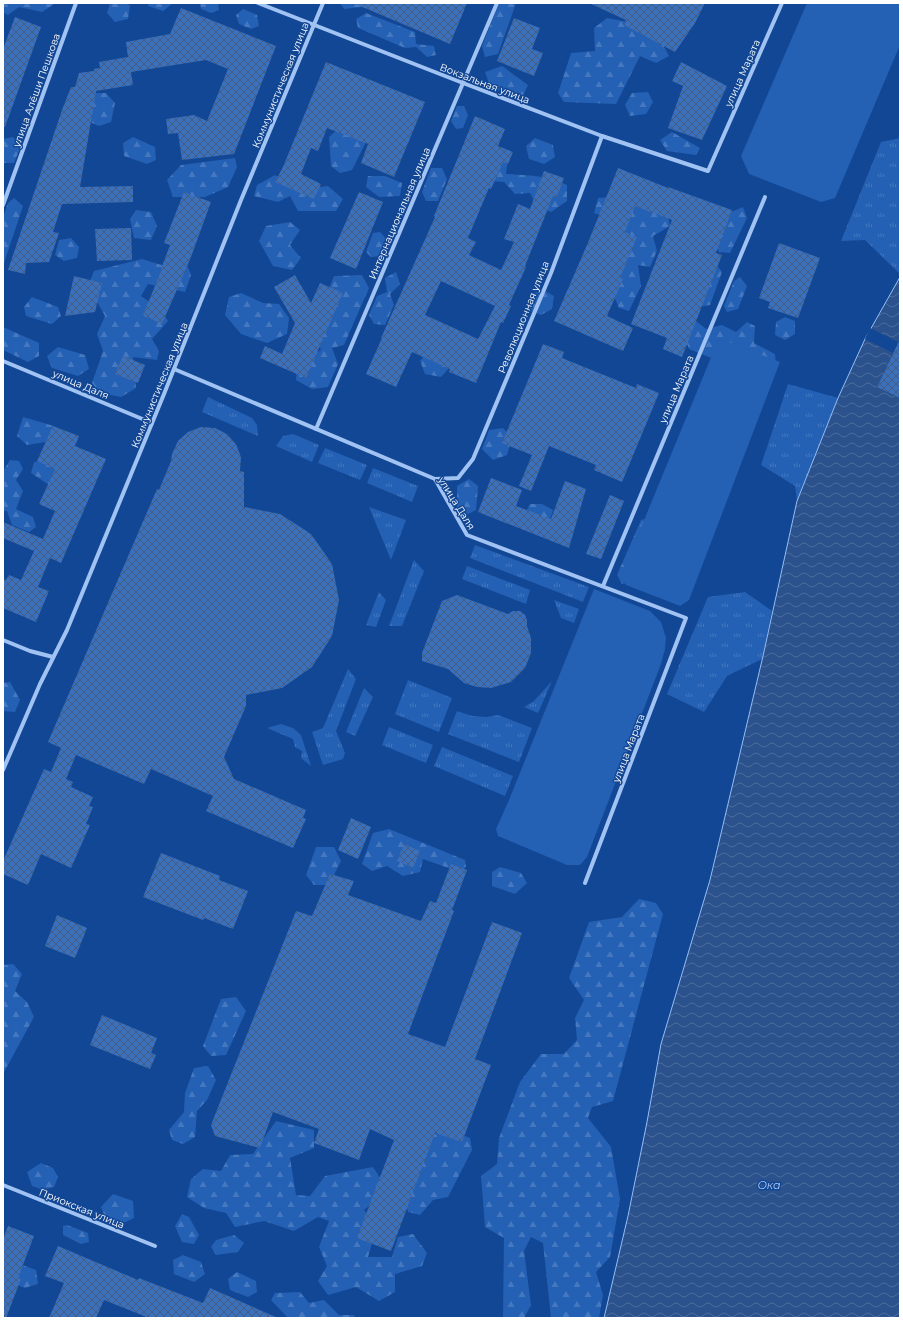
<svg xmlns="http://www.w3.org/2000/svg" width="903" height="1321" viewBox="0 0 903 1321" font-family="Montserrat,sans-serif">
  <defs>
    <pattern id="grass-tufts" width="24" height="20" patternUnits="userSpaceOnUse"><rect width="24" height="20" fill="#2460b4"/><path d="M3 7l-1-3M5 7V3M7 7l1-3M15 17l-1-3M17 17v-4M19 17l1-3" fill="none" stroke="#4578bf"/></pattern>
    <pattern id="forest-firs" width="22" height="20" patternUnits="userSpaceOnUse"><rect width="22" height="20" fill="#2460b4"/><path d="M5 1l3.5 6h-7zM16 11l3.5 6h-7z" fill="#4578bf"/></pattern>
    <pattern id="water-waves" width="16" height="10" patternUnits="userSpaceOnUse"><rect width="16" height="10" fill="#2b528c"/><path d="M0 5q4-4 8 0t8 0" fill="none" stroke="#4b6c9d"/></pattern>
    <pattern id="building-cross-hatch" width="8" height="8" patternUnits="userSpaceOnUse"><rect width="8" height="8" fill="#3b70bd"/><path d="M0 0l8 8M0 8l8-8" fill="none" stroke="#445c7f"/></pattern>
  </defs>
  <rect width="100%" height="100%" fill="#124795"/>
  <g fill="url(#grass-tufts)">
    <path d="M900,138V274L865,240L841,241L881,142Z"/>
    <path d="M788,384L838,398L797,501L795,486L761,465Z"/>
    <path d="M208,397L252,418L257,425L258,436L202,412Z"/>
    <path d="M293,434L319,445L312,462L276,446L283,436Z"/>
    <path d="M325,448L367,465L360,480L318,463Z"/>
    <path d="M373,468L418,486L412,502L367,483Z"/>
    <path d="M369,507L406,520L391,560Z"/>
    <path d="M475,545L589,587L583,602L470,558Z"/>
    <path d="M414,560L424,571L402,626H389Z"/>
    <path d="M467,566L530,590L526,604L462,579Z"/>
    <path d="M379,592L386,600L376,627L366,625Z"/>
    <path d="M745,592L772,611L762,659L727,676L704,712L667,694L708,597Z"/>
    <path d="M554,600L579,609L574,623L561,618Z"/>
    <path d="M348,669L356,679L336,731L345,753L343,759L323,765L312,732L323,728Z"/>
    <path d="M408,680L452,698L439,732L395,714Z"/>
    <path d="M552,681L538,713L524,707L534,701Z"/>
    <path d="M364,688L373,697L355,736L346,732Z"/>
    <path d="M457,711L472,716L486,717L498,715L532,728L519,762L448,734Z"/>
    <path d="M281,724L293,728L301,735L311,766L301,758L302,751L295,747L293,739L267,728Z"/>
    <path d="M389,727L433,745L426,763L382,745Z"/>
    <path d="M442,747L513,776L505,796L434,766Z"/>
  </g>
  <g fill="url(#forest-firs)">
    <path d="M3,3H56L42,12L19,7L8,15L3,12Z"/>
    <path d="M110,3H127L130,6L128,19L115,22L107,13Z"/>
    <path d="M149,3H173L163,11L148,6Z"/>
    <path d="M200,3H218L219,10L211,13L201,9Z"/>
    <path d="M340,3H363L362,7L344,9Z"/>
    <path d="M499,3H516L498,54L485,57L482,46Z"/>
    <path d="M243,9L257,15L259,26L251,29L239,24L236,15Z"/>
    <path d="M366,13L415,32L416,44L434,46L436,55L427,57L416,47L405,48L358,28L356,19Z"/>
    <path d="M607,18L654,27L669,56L656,63L640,56L616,104L564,102L558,93L571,53L595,51L594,28Z"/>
    <path d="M502,66L528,85L523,96L491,89L485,72Z"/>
    <path d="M648,92L653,102L646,114L630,116L625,105L632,93Z"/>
    <path d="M88,93H106L115,103L111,122L99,126L83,119Z"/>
    <path d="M457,106H464L468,115L463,128L456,129L451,121Z"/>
    <path d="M340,127L372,130L352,170L340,173L331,166L329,137Z"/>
    <path d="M672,132L700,148L696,155L667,151L660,140Z"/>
    <path d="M13,137L21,146L14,163H3V139Z"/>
    <path d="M133,137L155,147L156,160L147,164L124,156L123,143Z"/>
    <path d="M535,138L553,145L555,157L544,164L529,159L526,146Z"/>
    <path d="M494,149L508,158L506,174C527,175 547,176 567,185V201L551,212L537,206L530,193L515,194L504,182L488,181Z"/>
    <path d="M235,158L237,167L228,187L205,197H173L167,180L181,165Z"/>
    <path d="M431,168H442L447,179L438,201H426L422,192Z"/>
    <path d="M275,175L296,190L328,186L343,199L336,211H298L290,196L278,202L254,196L257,185Z"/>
    <path d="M368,176H385L402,183L400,196L379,197L366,187Z"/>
    <path d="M645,189L667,211L670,226L653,236L657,251L650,267L638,265L641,286L629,311L619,308L609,285L613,219L594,213L598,198L612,197Z"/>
    <path d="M14,198L23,206L3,266V218L8,203Z"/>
    <path d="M743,207L747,218L730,253L719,252L715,244L726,214Z"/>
    <path d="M136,210L151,212L157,226L151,240L134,238L130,219Z"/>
    <path d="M290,222L300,230L290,245L301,258L292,270L273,266L259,241L266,226Z"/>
    <path d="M380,232L389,242L383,256L371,257L366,252L373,233Z"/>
    <path d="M71,238L79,247L77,258L64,261L55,255L59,240Z"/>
    <path d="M142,259L165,266L186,262L191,275L185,292L148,284L141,296L161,310L168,321L152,339L159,351L157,360L133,357L136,388L121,397L100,393L92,383L103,351L97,334L105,316L88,286L94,271Z"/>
    <path d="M716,264L722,272L710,305L698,307Z"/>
    <path d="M396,272L400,284L390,294L394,305L385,325L374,324L369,315L377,296L387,292L385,278Z"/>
    <path d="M362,275L369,288L344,345L332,348L338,364L328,387L312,389L296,380L297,363L321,350L313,328L334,276Z"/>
    <path d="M740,277L747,286L738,309L727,312L724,306L734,281Z"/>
    <path d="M541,289L554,296L552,309L541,315L528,310L530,296Z"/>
    <path d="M241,293L263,303L279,304L289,318L287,334L267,343L241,334L225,315L229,297Z"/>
    <path d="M32,297L58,307L61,316L52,324L26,316L24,307Z"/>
    <path d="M785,317L795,321V334L785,340L775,335L776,322Z"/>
    <path d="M685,319L696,321L706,329L722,325L736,332L747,322L755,326L754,343L775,354L776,365L714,359L689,349L681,329Z"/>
    <path d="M3,327L39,343V356L28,362L3,350Z"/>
    <path d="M58,347L85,355L89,369L78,376L52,368L47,356Z"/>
    <path d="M430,348L450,367L441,377L425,374L420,361Z"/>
    <path d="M23,417L54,426L52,441L27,445L17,436Z"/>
    <path d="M503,428L512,438L507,455L493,460L482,449L489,430Z"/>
    <path d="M10,460L19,461L23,469L16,480L23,491L16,509L33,517L36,527L29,532L12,525L7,511H3V471Z"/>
    <path d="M43,461L79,479L75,492L46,483L31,473L34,462Z"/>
    <path d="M469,479L478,486L476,510L468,514L457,511V486Z"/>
    <path d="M530,504H542L553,510L548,526L524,515Z"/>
    <path d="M648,518L632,582L622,584L617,575L641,520Z"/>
    <path d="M10,682L20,700L15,712L3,711V683Z"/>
    <path d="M389,829L465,860L466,867L460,872L423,859L420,872L403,876L387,866L372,871L362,864L373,833Z"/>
    <path d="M316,847H334L341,861L329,885H314L306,875Z"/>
    <path d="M500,867L521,873L527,883L515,894L492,886V872Z"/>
    <path d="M639,899L656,903L663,914L613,1101L592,1107L588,1118L611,1147L620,1199L610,1257L596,1272L603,1295L599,1318H551L543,1243L531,1237L524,1251L531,1305L524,1318H503L504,1238L485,1227L481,1176L497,1164L499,1138L520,1082L541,1054H564L577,1040L575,1018L584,1000L569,978L589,922L622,917Z"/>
    <path d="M13,964L22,974L15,991L27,1002L34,1017L3,1074V965Z"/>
    <path d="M236,997L246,1011L226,1055L211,1056L203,1046L221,999Z"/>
    <path d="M208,1066L216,1080L207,1100L197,1111L195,1137L183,1144L172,1140L169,1130L184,1112L185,1093L194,1068Z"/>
    <path d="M276,1121L314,1130V1148L290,1158L296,1195L310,1196L325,1176L373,1167L384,1184L377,1200L364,1210L377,1226L368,1257H392L398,1237L413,1234L427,1253L422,1266L395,1274V1292L379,1301L356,1287L328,1295L318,1281L327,1266L319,1247L329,1221L318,1217L294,1231L264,1221L235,1227L226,1213L204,1208L187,1197L191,1179L203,1169L221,1171L230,1155L253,1154Z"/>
    <path d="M449,1130L470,1138L472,1150L448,1197L433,1200L420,1215L408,1212L400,1177L424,1137Z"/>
    <path d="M41,1163L53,1168L58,1177L54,1187L43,1190L32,1186L27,1172Z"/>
    <path d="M113,1194L133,1201L134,1218L119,1225L106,1220L101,1207Z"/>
    <path d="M182,1214L189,1217L199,1235L194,1244L182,1242L175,1226Z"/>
    <path d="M67,1225L88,1233L89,1242L81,1244L63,1235V1226Z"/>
    <path d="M234,1235L244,1243L238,1252L216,1255L211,1247L216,1240Z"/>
    <path d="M183,1255L201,1262L205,1274L194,1282L174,1274L173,1260Z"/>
    <path d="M3,1258L36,1270L38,1284L25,1288L3,1280Z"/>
    <path d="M237,1272L256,1281L257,1292L248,1297L230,1290L228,1279Z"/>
    <path d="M300,1292L309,1303L324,1300L339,1315H354L355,1318H304L287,1317L271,1300L275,1293Z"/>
  </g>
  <g fill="#2460b4">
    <path d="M807,3H900V45L835,198L821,202L749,174L741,156Z"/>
    <path d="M719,338L780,362L689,600L680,606L626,585L621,576Z"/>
    <path d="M594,589L650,611L661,622L666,638L665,649L661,664L587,857L580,865H567L498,836L496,829L509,800Z"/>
  </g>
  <path fill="url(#water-waves)" stroke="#93bef6" d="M900,277V1318H604L628,1216L647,1122L661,1044L710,880L763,656L797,501L838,398L865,339Z"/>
  <path fill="#124795" d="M870,328L898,342L900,338V398L877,387L893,353L865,339Z"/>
  <g fill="url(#building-cross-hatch)" fill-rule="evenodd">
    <path d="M353,3H467L450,44Z"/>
    <path d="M589,3H705L695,23L675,52L624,25L626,20Z"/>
    <path d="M181,8L276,46L234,154L182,160L178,133L168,134L166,119L194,115L207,121L228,69L206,60L131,72L133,85L96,91L80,187L133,186V202L62,204L53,232L59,233L49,262L26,263L25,274L8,270L62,110L71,87H75L79,73L94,71V69L100,68L99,62L128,57L126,42L170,34Z"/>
    <path d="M15,17L41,27L5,127L3,126V49Z"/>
    <path d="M514,18L540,28L532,49L543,53L534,76L497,61Z"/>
    <path d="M326,62L425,102L394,177L361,163L368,144L327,128L318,151L311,148L301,174L321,184L314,199L275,182L283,167Z"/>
    <path d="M681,62L727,86L702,140L668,128L683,86L672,81Z"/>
    <path d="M475,116L505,129L498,146L513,152L508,164L503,162L491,189L489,188L468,238L476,242L469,255L501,270L514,242L504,239L518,204L530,209L544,171L564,178L557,197L553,196L525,266L526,267L509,305L511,306L503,323L501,322L476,383L449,372L450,369L412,352L396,387L366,374L382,338H381L435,217L434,216ZM441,281L495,306L478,339L425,315Z"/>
    <path d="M618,168L668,188V187L732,210L716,253L722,255L682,357L663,349L667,338L631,324L672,220L635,206L625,232L637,237L620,278L623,279L607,316L633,328L623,351L554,321L587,245Z"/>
    <path d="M184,192L211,202L191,257L162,324L143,315L162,269H161L170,245L164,243Z"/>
    <path d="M359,192L383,202L356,269L330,258Z"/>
    <path d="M131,228L132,260L97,261L95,229Z"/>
    <path d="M779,243L820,258L798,318L768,308L770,302L759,298Z"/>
    <path d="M295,275L311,303L320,283L343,293L306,378L260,358L265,346L282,354L295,323L274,287Z"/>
    <path d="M74,276L102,283L95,312L65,316Z"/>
    <path d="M900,339V398L877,387Z"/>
    <path d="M543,344L564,352L562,358L636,388L637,384L659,393L622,482L594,470L596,465L549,446L531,491L519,486L532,455L502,443Z"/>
    <path d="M123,356L145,365L138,383L115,374Z"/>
    <path d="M53,426L79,436L75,446L106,459L61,563L50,558L38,587L49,591L36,622L3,608V579L6,580L9,575L21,580L34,551L3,538V522L43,539L55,511L39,504L55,469L37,461Z"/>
    <path d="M201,427L215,428L227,434L236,444L241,457L240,471L244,472V507L280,514L311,534L332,564L339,600L332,636L312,667L282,688L246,695V706L224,757L234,779L306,810L303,818L306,819L293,848L206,811L213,796L151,769L144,784L76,755L66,779L73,782L71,787L93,797L89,806L93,807L86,824L90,825L71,868L41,854L28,885L3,874V861L44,769L51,772L61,748L48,742L157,489L159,490L171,461L172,454L178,441L188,432Z"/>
    <path d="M491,478L522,490L516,506L551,519L565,481L586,489L569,548L478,512Z"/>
    <path d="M610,495L624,501L601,559L586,554Z"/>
    <path d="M457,595L508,614L513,611H520L525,615L527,620V626L531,638V653L525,668L511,682L491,688L477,687L464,683L448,669L422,661V653L442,601Z"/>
    <path d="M351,818L371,827L358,859L338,850Z"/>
    <path d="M404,844L420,851L413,868L397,861Z"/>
    <path d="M161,853L220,876L219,880L248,891L233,929L204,918L203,920L143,897Z"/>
    <path d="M451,864L467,870L452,910L454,911L408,1034L445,1047L492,922L522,933L475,1059L491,1065L462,1142L435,1133L391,1251L357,1238L394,1140L370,1129L359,1160L314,1143L319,1129L273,1112L260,1148L215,1136L211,1125L296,911L312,916L330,874L354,881L348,895L421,921L430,901L436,903Z"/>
    <path d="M57,915L87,928L75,958L45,946Z"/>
    <path d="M102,1015L157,1038L151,1053L156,1055L150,1069L90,1045Z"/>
    <path d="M8,1226L34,1236L18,1278L21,1279L6,1318H3V1239Z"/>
    <path d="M58,1246L138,1280L139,1278L203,1303L210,1288L278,1318H149L104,1300L96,1318H49L64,1283L45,1276Z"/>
  </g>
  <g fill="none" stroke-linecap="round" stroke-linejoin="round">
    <g stroke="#a1c3f3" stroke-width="4">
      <path d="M258,3L463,83L602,136L708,171L782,3"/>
      <path d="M3,205L76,3"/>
      <path d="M3,361L152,423"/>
      <path d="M174,369L435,479L467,535L686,618L585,883"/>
      <path d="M316,429L497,3"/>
      <path d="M435,479L458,478L473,459L551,273L602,136"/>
      <path d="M603,586L765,197"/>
      <path d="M3,640L30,651L53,657"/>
      <path d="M3,770L40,684L67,630L164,394L241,200L323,3"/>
      <path d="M3,1185L155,1246"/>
    </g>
  </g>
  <g text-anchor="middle" stroke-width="3" stroke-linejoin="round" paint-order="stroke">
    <g font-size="10" fill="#fff" stroke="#124795">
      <text transform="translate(742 73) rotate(-66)" y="4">улица Марата</text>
      <text transform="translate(485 83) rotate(21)" y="4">Вокзальная улица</text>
      <text transform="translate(280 85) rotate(-68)" y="4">Коммунистическая улица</text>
      <text transform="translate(36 90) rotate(-70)" y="4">улица Алёши Пешкова</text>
      <text transform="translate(399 213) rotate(-67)" y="4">Интернациональная улица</text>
      <text transform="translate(523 317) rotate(-68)" y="4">Революционная улица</text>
      <text transform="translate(81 384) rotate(23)" y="4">улица Даля</text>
      <text transform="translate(159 385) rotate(-68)" y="4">Коммунистическая улица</text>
      <text transform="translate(676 389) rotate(-67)" y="4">улица Марата</text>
      <text transform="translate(457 503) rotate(58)" y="4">улица Даля</text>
      <text transform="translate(628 748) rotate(-69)" y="4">улица Марата</text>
      <text transform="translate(82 1208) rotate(22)" y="4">Приокская улица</text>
    </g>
    <g font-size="11" font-style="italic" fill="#adcef9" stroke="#124795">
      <text x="769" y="1189">Ока</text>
    </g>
  </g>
  <rect width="903" height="1321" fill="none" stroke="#ffffff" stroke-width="8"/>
</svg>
